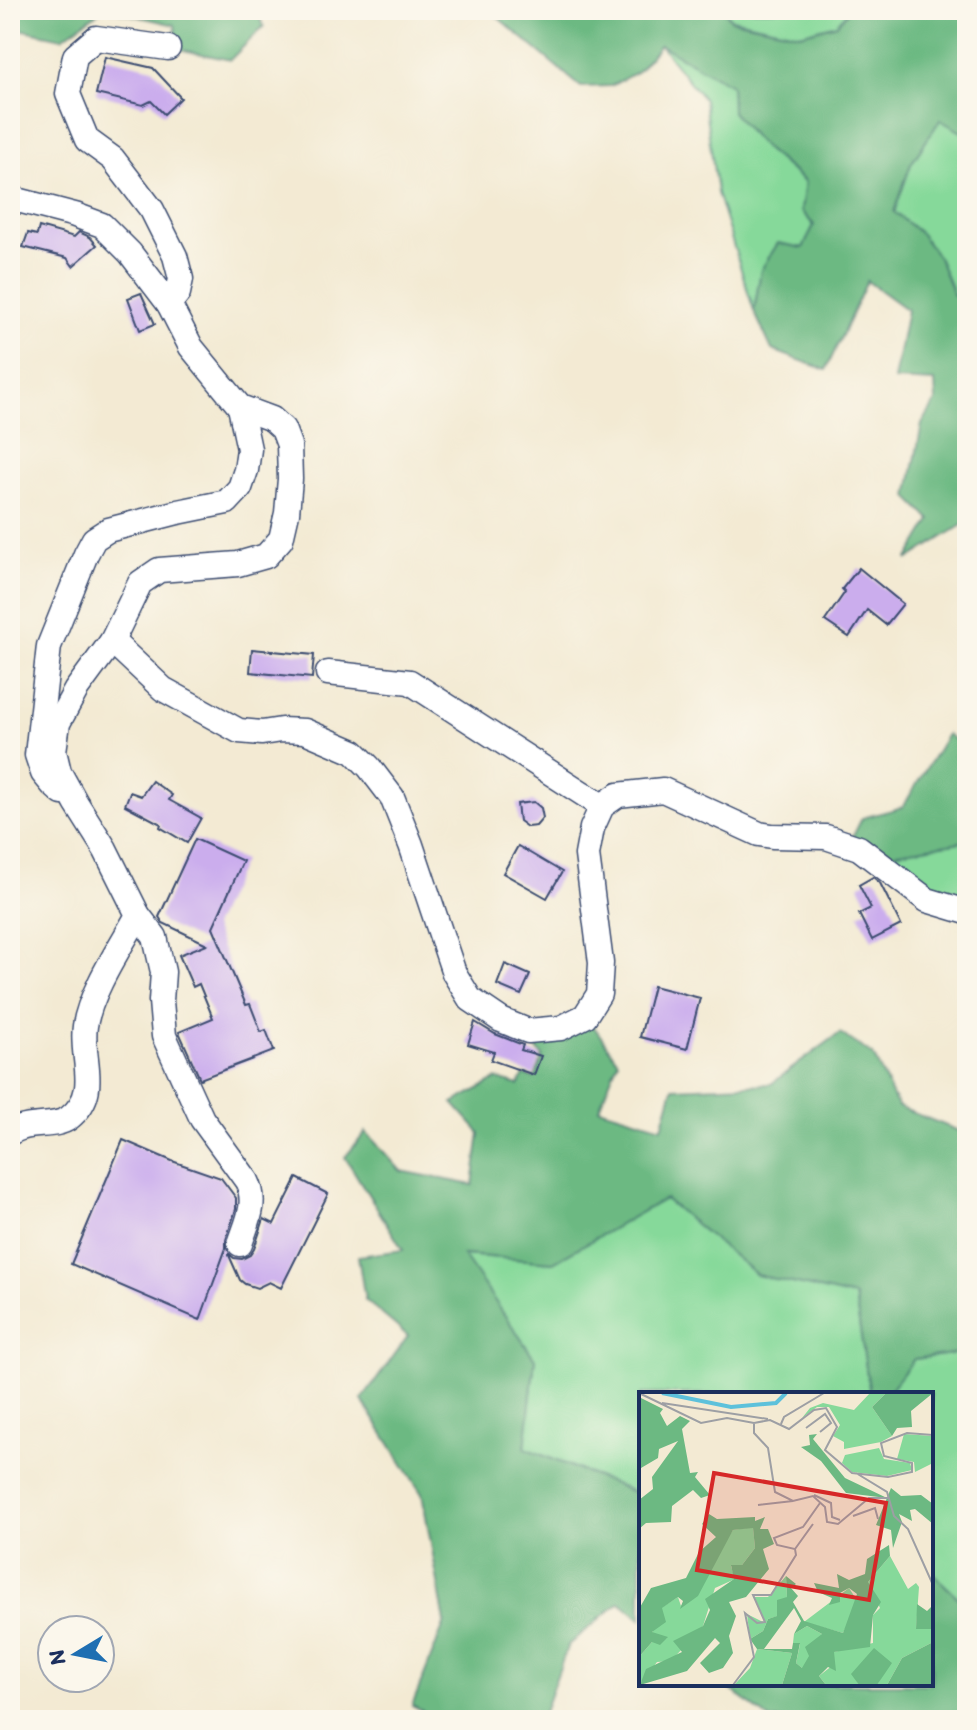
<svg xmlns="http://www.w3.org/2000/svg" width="977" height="1730" viewBox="0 0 977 1730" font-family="Itim,sans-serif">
  <rect width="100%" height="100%" fill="#fbf7ec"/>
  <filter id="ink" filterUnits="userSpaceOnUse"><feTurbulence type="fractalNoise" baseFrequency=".0125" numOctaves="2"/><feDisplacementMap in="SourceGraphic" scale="16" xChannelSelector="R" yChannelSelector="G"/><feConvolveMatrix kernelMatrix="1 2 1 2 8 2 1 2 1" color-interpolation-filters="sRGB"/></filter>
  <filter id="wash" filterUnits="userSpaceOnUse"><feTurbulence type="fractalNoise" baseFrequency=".006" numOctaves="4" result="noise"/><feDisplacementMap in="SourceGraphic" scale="32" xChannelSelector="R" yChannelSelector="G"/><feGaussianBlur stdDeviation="1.8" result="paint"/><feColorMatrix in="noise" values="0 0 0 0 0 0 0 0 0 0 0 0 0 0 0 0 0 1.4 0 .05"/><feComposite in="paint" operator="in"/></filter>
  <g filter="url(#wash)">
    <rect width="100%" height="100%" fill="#f3ead3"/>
    <g fill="#86d99a" stroke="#50847c" stroke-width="2">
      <path d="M723,10H849L837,24L800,34L732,19Z"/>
      <path d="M660,45L732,85L760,144L805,183L801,211L814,225L803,248L778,243L761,270L754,311L717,193L704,100Z"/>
      <path d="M940,119L967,135V300L954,296L939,259L894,213L911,164Z"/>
      <path d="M967,841V904L931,893L880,855Z"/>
      <path d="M665,1199L757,1275L855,1297L870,1394H641V1495L525,1448L535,1359L462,1255L553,1262Z"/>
      <path d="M967,1352V1606L931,1572V1394H887L914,1359Z"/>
    </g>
    <g fill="#6cb982" stroke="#447470" stroke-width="2">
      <path d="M10,10H102L62,38L10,27Z"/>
      <path d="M110,10H255L264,26L230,60L178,49L175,25Z"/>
      <path d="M489,10H723L732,20L800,34L837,24L849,10H967V135L940,120L911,164L894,212L921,234L939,259L954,296L967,300V522L907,560L931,520L908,497L922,424L936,401L935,382L894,380L907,310L867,281L826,370L772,350L754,311L761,270L778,243L803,248L814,225L801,211L805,182L760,144L732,112L731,85L660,45L638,71L611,86L581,87Z"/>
      <path d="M947,734L967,749V841L880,855L852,838L862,818L903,807Z"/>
      <path d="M590,1021L618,1061L599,1108L662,1127L673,1088L771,1084L840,1033L873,1055L898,1107L967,1134V1352L914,1359L887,1394H870L855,1297L757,1275L665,1199L553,1262L463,1255L535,1359L525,1448L641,1495V1619L620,1602L568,1645L541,1720H440L412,1706L445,1622L422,1494L362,1400L408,1336L365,1300L358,1256L403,1250L345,1157L366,1132L401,1171L473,1185L480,1133L453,1103L497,1079L519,1085L524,1075L535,1078L543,1056L528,1039Z"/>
      <path d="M931,1572L967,1606V1720H770L724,1684H931Z"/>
    </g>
    <g id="blocks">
      <g fill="#cbaded">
        <path d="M105,57L153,68L181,98L164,114L151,101L143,105L96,94Z"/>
        <path d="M39,227L74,237L79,232L90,237L97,245L73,266L67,258L23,247L28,233L37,235Z"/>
        <path d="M141,293L155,324L140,330L128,298Z"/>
        <path d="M859,568L903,604L886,625L867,610L849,637L825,621L845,592L842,589Z"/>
        <path d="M252,649L314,655L312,678L250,672Z"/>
        <path d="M152,781L172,795L169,800L201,818L187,843L160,827L161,824L125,805L130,792L141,796Z"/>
        <path d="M534,802L541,808L543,818L536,826L527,827L519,821L517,804Z"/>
        <path d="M195,839L243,861L213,927L246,1005L250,1004L261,1032L266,1030L274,1051L200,1079L179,1032L213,1018L199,984L193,987L179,955L207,944L163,923L159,917Z"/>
        <path d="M518,846L562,872L547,898L503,873Z"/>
        <path d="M873,877L880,883L901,925L872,940L859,914L871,908L859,885Z"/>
        <path d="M505,964L530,975L521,995L497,985Z"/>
        <path d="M653,986L700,998L687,1049L640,1037Z"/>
        <path d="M475,1022L495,1034L523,1045L521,1050L541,1056L534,1075L491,1060L494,1052L468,1044Z"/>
        <path d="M123,1140L172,1161L221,1178L236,1198V1209L226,1240V1248L200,1320L71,1264Z"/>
        <path d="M297,1178L328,1194L281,1288L269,1282L257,1288L245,1284L240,1280L228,1253L234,1258L242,1259L250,1255L254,1249L264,1219L274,1224Z"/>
      </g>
    </g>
  </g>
  <g filter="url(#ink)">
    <use href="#blocks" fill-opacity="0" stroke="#3b4b70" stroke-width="2"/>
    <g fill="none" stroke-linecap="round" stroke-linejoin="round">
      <g stroke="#3b4b70" stroke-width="27">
        <g id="minor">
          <path d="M168,48L96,38L75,56L68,94L87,140L113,159L152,210L175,256L181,279L178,293L169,304"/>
          <path d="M10,198L75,215L102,225L130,253L169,304L191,347L240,407L272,419L283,429L289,445L290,479L287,513L281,539L266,556L238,564L159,570L140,583L112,641L76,690L58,723L54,751L59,772L76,803L105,849L138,915C121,946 90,992 85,1026C80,1059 102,1092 69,1118C57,1127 35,1123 21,1128C17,1129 14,1131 10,1133"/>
          <path d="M112,641L163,689L239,731L262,733L281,730L305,731L354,752L369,767L392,797L411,845L454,973L470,999L501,1020L528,1031L561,1028L585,1016L599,994L601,963L587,855L592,828L602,806L618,795L663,790L759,834L772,836L826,837L859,848L927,900L967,912"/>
          <path d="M328,673L410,682L602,806"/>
          <path d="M62,793L53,785L43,773L37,755L49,646L86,554L94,539L108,530L178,512L227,502L240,488L246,470L249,449L240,407"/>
          <path d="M138,915L155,937L163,972L161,1001L164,1036L202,1119L247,1181C258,1203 247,1222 240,1244"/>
        </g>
      </g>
      <use href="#minor" stroke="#fff" stroke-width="24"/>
    </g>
  </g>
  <g transform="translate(639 1392)">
    <rect width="294" height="294" fill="#f3ead3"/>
    <path d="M231,1H247L233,15L253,44L242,50L205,57V50L194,44L201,33L190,15H178L163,26L171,16L184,11L215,18ZM265,42L294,44V71L276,80L275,70L258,67ZM240,56L245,67L271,71L273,78L248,84L213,80L203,71L206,63ZM114,135L116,156L103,173L92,174L96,187L76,196L64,234L32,269L18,270L0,293V265L13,250L28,246L13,241L22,216L39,205L42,214L94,138ZM251,164L269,197L277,191L280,195L277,237H294V250L263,266L248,293H238L249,274L213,281L220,293H187L180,284L194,273L195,260L234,251V223L241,216L229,190ZM147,184L148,205L139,224L129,227L124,239L111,247L108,222L126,231L115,205H129ZM210,196L219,210L204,241L165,230ZM168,234L183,242L164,277L157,271L161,252L154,251L155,242ZM118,257L153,261L143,293H95L111,276Z" fill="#86d99a"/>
    <path d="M247,1H294L272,19L273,35L258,36L253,44L233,15ZM0,5L24,17L21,21L28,34L41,24L51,29L43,37L51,81L59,80L56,85L71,103L62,106L54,98L33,114L32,130L7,131L0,137V108L14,97L13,85L39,49L20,57L19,66L2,76ZM178,42L174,47L206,86L248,106L207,101L182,69L162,55L171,53L170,43ZM252,96L262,104L282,103L294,112V132L276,117L271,118L273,129L260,122L263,130L254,156L252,138L237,133ZM70,122L78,127L116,125V129L126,125L121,137H129L135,152L124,157L130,177L107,205L90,210L97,224L90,244L94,261L84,276L70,281L61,271L81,251L76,246L48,279L1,293L7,277L43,260L34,249L64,234L71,218L66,207L95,187L92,173H103L116,156L114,136L94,138L59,204L41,217L44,209L39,205L23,216L27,230L13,240L29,245L21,253L13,250L0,265V217L12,196L47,186L60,160L77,145L63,132ZM250,153L251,164L229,190L242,210L234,223L231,255L195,260L197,279L189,275L180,284L187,293H143L153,261L118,257L111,247L124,239L129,227L138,224V208L148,205L147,184L157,192L152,196L159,204L154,210L165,229L204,241L218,202L210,196L201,201V210L190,213L193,206L179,200L175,191L200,196L198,182L210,188L226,182L228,167ZM155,216L162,229L155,242L168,234L183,242L166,255L170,264L163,276L157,271L161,251H154L153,257H125ZM278,212L288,219L294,213V237H277ZM294,250V293H248L263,266ZM235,256L253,271L238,293H220L212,282Z" fill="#6cb982" fill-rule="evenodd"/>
    <path fill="none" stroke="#5dc1db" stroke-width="4" d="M23,1L92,15L137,11L147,1"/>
    <path fill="none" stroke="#9d9fa4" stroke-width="2" d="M0,1L62,31L88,26L115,31L131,28L150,37L175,18L187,16L198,35L186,58L213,81L249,85L273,80V71L245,64L242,51L268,41L294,43M23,11L129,27M115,31V41L129,56L136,100L154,109L174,104L186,115L188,130L199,132L230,106H249M142,32L145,25L185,1M167,36L186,22L192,31L181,40M217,81L248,100L255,124L269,137L294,193M175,103L192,111L193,125L201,128M119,113L154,109M214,124L236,116L239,127M156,157L174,132M94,293L115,265L106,221L118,231L126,230L114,203H132L157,163L156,157L138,153L135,146L164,135L181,111"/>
    <path fill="#d62828" fill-opacity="0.15" stroke="#d62828" stroke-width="4" d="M75,81L247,111L230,208L58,178Z"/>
    <rect width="294" height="294" fill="none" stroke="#1b2f5e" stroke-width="4"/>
  </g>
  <rect width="977" height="1730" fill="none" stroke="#fbf7ec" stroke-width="40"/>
  <g transform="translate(76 1654) rotate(260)"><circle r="38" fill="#fbf7ec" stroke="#a1a7b3" stroke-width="2"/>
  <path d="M0-6L14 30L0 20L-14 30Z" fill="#1f6fb2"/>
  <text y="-12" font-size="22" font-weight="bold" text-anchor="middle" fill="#1b2f5e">N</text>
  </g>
</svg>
